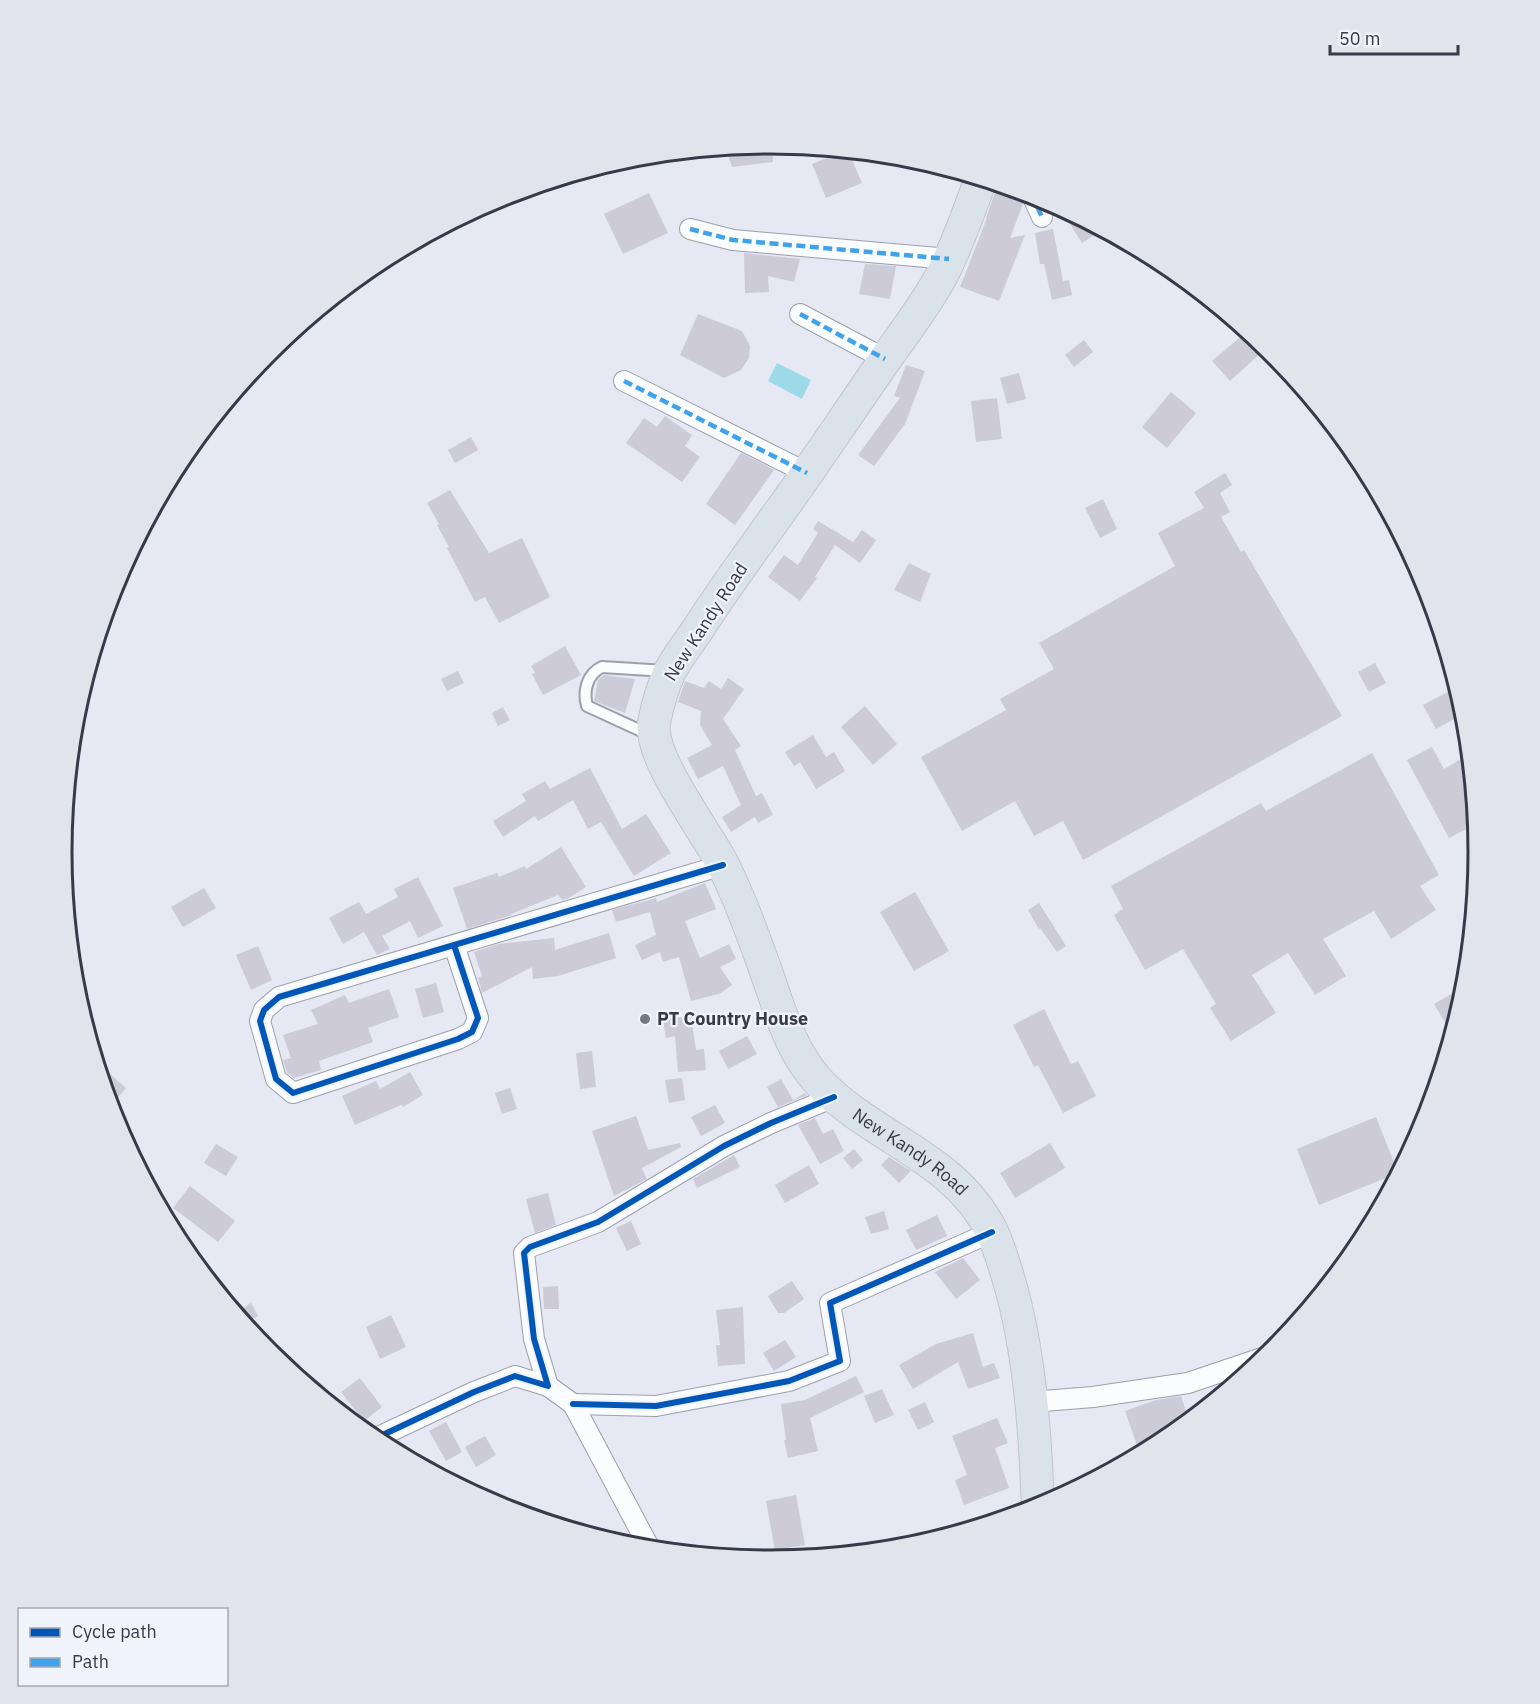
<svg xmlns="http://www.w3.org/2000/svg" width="1540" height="1704" viewBox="0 0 1540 1704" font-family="'IBM Plex Sans',sans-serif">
  <rect width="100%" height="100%" fill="#e6e8f4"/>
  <path fill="#9cdae9" d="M777,363L811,380L802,399L768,381Z"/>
  <g fill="#cdcbd7">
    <path d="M773,144V162L732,167L726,148Z"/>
    <path d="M844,151H848L862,183L826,198L812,164Z"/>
    <path d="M998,184L1021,191L1023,204L1010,238L1025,235L999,301L960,287L987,218H986Z"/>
    <path d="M649,193L668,233L623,254L604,214Z"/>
    <path d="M1080,218L1087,222L1102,230L1082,243L1070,224Z"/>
    <path d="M1053,229L1063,281L1069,280L1072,295L1052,300L1044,264H1040L1035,233Z"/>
    <path d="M744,253L800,259L794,282L768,276L769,292L745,293Z"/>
    <path d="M865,264L896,266L890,299L859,294Z"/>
    <path d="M698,314L742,331L750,346L749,358L741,370L724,378L680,355Z"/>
    <path d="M1245,333L1262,352L1230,381L1212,361Z"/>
    <path d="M1084,340L1093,352L1074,367L1065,355Z"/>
    <path d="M906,365L925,371L905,424L874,466L858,455L900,398L894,396Z"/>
    <path d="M1019,373L1026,399L1007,404L1000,378Z"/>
    <path d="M1171,392L1196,413L1167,448L1142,427Z"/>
    <path d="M997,398L1002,439L976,442L971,401Z"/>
    <path d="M665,416L692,435L685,446L700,457L682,482L626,443L644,418L657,427Z"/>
    <path d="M471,437L478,450L455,463L448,450Z"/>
    <path d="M741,453L774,470L735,525L706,504Z"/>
    <path d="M1225,473L1232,485L1220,493L1230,512L1221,517L1241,552L1244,550L1342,716L1083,860L1063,821L1034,836L1015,801L962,831L921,757L1006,710L1000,699L1054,669L1039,643L1175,566L1158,533L1204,508L1194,492Z"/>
    <path d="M450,490L489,553L522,538L550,597L499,623L485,597L475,602L447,548L449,547L437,525L439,524L427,503Z"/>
    <path d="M1103,499L1117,529L1100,538L1085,508Z"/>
    <path d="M818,521L853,542L862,530L876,540L860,563L835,545L815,577L817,578L800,601L768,577L784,555L798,565L818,533L813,529Z"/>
    <path d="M909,563L931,574L920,602L894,590Z"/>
    <path d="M565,646L581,675L543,695L532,674L535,673L531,666Z"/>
    <path d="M1375,663L1386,683L1369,692L1358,672Z"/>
    <path d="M458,671L464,683L447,691L441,679Z"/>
    <path d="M604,675L635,679L625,713L594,701L598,680Z"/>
    <path d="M728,678L744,689L723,719L741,746L735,750L756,796L762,793L773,815L758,823L755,817L731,832L722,817L741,805L723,766L698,779L687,758L712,745L700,725L701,711L678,702L685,681L704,688L709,681L721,689Z"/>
    <path d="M1457,687L1465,713L1436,729L1423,705Z"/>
    <path d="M865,706L897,744L873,765L841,727Z"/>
    <path d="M503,707L510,720L498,726L492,713Z"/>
    <path d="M813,735L826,757L834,752L845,771L816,789L800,762L794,766L785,752Z"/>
    <path d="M1432,747L1444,769L1469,754L1476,824L1449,838L1407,760Z"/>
    <path d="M1372,753L1439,875L1420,886L1436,910L1391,939L1374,911L1323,939L1346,976L1315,995L1288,953L1252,975L1276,1013L1231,1041L1210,1008L1216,1004L1183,949L1145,970L1114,915L1123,909L1111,886L1261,803L1266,811Z"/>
    <path d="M590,768L622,829L646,814L671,853L634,876L601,822L588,829L573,800L538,821L535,816L503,837L493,821L526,801L522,794L545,781L550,789Z"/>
    <path d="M561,847L586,887L567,899L562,900L558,895L511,914L512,915L467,929L453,888L497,873L499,877L525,866L526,869Z"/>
    <path d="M418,877L443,926L418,938L410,921L382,936L390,949L377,955L364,932L343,944L329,918L359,902L366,914L398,897L394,889Z"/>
    <path d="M705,883L716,909L685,921L700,958L729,944L736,959L720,967L732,985L719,994L691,1001L679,957L663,962L660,952L642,960L635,945L656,935L650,912L616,922L612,910L656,898L657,902Z"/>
    <path d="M204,888L216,908L183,927L171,907Z"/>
    <path d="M915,892L949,951L914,971L880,912Z"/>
    <path d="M1039,903L1066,946L1057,952L1040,928L1039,929L1028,910Z"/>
    <path d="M609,933L616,958L558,976L533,979L532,967L482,993L478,978L482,976L474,952L498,944L554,938L555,950Z"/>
    <path d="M258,946L272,980L251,990L236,955Z"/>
    <path d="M436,983L444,1012L423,1018L415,989Z"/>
    <path d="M1465,986V991L1452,1034L1434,1004Z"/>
    <path d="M389,989L399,1017L368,1028L373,1042L319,1061L321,1070L294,1078L287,1072L283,1060L291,1058L283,1035L318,1024L311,1010L345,995L349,1003Z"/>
    <path d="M1044,1009L1071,1064L1078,1061L1096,1096L1063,1113L1038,1065L1034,1067L1013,1025Z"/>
    <path d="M691,1016L696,1050L704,1049L706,1070L678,1072L675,1036L666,1038L663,1020Z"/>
    <path d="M747,1036L757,1054L728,1069L719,1051Z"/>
    <path d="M592,1051L596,1087L580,1089L576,1053Z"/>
    <path d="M410,1072L423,1095L403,1107L401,1105L355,1125L342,1096L376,1081L380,1089Z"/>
    <path d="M110,1074L126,1088L110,1107L103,1081Z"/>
    <path d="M682,1078L685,1100L669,1103L665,1080Z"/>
    <path d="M781,1079L793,1100L805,1093L807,1095L778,1107L767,1087Z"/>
    <path d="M510,1088L517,1109L502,1114L495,1093Z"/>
    <path d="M715,1105L725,1123L701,1136L691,1117Z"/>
    <path d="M636,1116L648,1150L680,1143L681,1147L642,1168L647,1179L614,1196L592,1131Z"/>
    <path d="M1376,1117L1398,1173L1319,1205L1297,1149Z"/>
    <path d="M815,1118L823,1134L833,1129L844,1151L820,1164L798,1125Z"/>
    <path d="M1050,1143L1065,1168L1015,1198L1000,1173Z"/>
    <path d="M216,1144L238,1157L226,1176L204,1163Z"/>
    <path d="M854,1149L863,1160L852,1169L843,1158Z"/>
    <path d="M734,1155L740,1167L697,1188L693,1179Z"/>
    <path d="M889,1157L911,1171L899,1183L881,1165Z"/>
    <path d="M809,1165L819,1184L785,1203L775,1185Z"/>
    <path d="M190,1186L235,1221L218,1242L173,1208Z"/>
    <path d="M548,1193L556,1225L535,1233L526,1199Z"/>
    <path d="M884,1211L889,1229L871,1234L865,1217Z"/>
    <path d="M937,1215L947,1236L916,1250L906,1230Z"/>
    <path d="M631,1221L641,1244L627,1251L616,1228Z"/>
    <path d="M963,1258L980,1280L956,1299L935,1272Z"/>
    <path d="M792,1281L804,1299L784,1313H778L768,1296Z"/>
    <path d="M558,1286L559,1309H544L543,1287Z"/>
    <path d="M251,1303L258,1316L245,1323L238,1311Z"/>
    <path d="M743,1307L745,1364L718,1366L716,1345H720L716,1310Z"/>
    <path d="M391,1315L406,1347L380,1359L366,1327Z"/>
    <path d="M973,1333L983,1367L994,1363L1000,1378L968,1389L958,1362L913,1389L899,1365L936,1344Z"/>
    <path d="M785,1340L796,1357L774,1371L763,1353Z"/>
    <path d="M856,1376L864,1392L810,1418L818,1451L788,1458L784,1440H786L781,1404L805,1400Z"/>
    <path d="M360,1378L382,1407L364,1421L341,1392Z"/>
    <path d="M882,1389L894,1415L875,1423L864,1396Z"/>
    <path d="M1181,1396L1189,1420L1163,1441L1140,1454L1125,1411L1156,1400Z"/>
    <path d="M925,1402L934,1422L918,1430L908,1410Z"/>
    <path d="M997,1418L1008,1443L995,1448L1009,1488L964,1505L955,1480L967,1475L952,1436Z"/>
    <path d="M446,1422L462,1452L446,1461L429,1431Z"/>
    <path d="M485,1436L496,1455L476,1467L465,1447Z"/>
    <path d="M796,1495L805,1545L775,1550L766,1501Z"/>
  </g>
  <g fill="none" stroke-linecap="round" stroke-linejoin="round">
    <g stroke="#9d9faa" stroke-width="14">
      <path id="service" d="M650,735L587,706C583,691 587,674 602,667L666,671"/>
    </g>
    <g stroke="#9d9faa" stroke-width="22">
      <g id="minor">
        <path d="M1032,195L1042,217"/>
        <path d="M690,229L733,240L949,259"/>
        <path d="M800,314L885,359"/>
        <path d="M624,381L807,473"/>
        <path d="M454,945L478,1018L472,1032L458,1039L293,1093L276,1079L260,1021L264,1010L279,997L723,865"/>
        <path d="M548,1386L573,1404L650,1549"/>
        <path d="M1031,1402L1093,1397L1188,1383L1268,1356"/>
        <path d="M573,1404L656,1406L789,1381L840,1361L830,1303L992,1232"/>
        <path d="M374,1439L474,1392L515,1376L548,1386L534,1339L524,1253L530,1247L598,1222L724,1146L771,1123L834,1097"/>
      </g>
    </g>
    <g stroke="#c3c4cc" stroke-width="34">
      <g id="primary">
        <path id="s1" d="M981,179C969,211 958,243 943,273C925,307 900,338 878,370C844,419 811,469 776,517C749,555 721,593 696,632C687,645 677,658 670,671C663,686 657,707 654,723C649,757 704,829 721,861C740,898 754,938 768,977C781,1014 791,1051 818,1081C872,1139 955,1156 992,1232C999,1246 1003,1262 1008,1277C1030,1351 1035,1430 1038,1508"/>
      </g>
    </g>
    <use href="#service" stroke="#fbfcfd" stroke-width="10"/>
    <use href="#minor" stroke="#fbfcfd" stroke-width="20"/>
    <use href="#primary" stroke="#dae3ea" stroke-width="32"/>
    <g stroke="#3fa3ec" stroke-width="4.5" stroke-dasharray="9 4.5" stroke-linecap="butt">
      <path d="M1032,195L1042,217"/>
      <path d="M690,229L733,240L949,259"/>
      <path d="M800,314L885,359"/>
      <path d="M624,381L807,473"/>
    </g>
    <g stroke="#f1f3fa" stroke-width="10">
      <g id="cycleway">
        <path d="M454,945L478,1018L472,1032L458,1039L293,1093L276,1079L260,1021L264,1010L279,997L723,865"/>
        <path d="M573,1404L656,1406L789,1381L840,1361L830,1303L992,1232"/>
        <path d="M374,1439L474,1392L515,1376L548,1386L534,1339L524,1253L530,1247L598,1222L724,1146L771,1123L834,1097"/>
      </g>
    </g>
    <use href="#cycleway" stroke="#0057b8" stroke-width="6"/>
  </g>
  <circle fill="#747784" stroke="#f1f3fa" stroke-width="2" cx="645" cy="1019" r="6"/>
  <g text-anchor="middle" stroke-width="4.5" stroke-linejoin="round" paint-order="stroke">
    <g font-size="18" fill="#373a48" stroke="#f1f3fa">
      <text transform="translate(706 622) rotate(-57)" y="6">New Kandy Road</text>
      <text dy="6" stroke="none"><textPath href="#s1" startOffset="1152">New Kandy Road</textPath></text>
    </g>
    <g font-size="18" font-weight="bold" fill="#373a48" stroke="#f1f3fa" text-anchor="start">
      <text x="657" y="1025">PT Country House</text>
    </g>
  </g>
  <path d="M0 0H1540V1704H0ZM72 852a698 698 0 1 1 1396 0a698 698 0 1 1-1396 0Z" fill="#e2e4ec" fill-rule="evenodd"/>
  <path fill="none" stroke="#373a48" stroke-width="3" d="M72 852a698 698 0 1 1 1396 0a698 698 0 1 1-1396 0Z"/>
  <rect x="18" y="1608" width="210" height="78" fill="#f1f3fa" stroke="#a7a9b3" stroke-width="1.5"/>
  <rect x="30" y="1628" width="30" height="9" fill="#0057b8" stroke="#a7a9b3" stroke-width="1.5"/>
  <text x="72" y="1638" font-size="18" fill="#373a48">Cycle path</text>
  <rect x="30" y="1658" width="30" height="9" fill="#3fa3ec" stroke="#a7a9b3" stroke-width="1.5"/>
  <text x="72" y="1668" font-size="18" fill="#373a48">Path</text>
  <path d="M1330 45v9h128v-9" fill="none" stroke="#373a48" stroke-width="3"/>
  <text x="1339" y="45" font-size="18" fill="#373a48" stroke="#f1f3fa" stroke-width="4.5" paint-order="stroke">50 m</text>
</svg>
